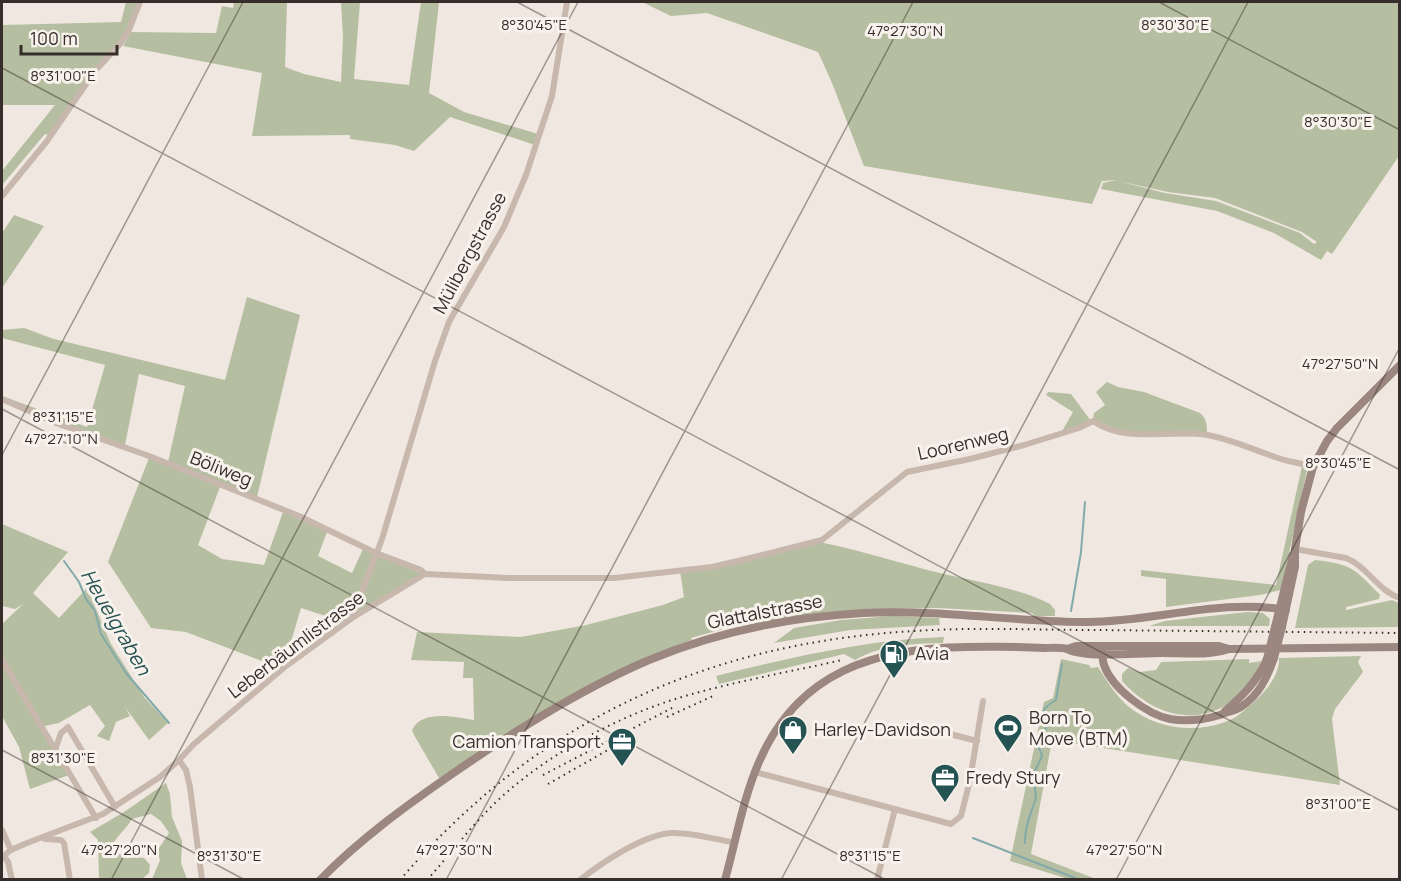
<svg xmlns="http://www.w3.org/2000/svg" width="1401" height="881" viewBox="0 0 1401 881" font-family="Manrope,sans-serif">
  <rect width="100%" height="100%" fill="#f0e8e0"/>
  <g fill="#b6bea1" fill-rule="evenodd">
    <path d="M126,2H138L128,29L49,135L45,134L2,185V171L55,105H2V25L121,22Z"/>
    <path d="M234,2H287L285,67L304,74L341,82L343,36L341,2H360L354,79L409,85L421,2H439L429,93L464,112L538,134L535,145L450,117L414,151L395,145L350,139V135L252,136L262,73L123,46L131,32L216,33L222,6L233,8Z"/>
    <path d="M642,2H1399V156L1332,254L1327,251L1321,260L1274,233L1217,211L1101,189L1103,183L1116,180L1102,181L1092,204L864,166L832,83L818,52L707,13L671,16ZM1118,181L1168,192L1215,198L1302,232L1317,242L1314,244L1300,233L1216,201L1165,193Z"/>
    <path d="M14,215L44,226L2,288V233Z"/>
    <path d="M247,297L300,315L257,497L168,462L185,386L139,374L125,445L36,413L2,396L87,427L105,365L2,338V330L24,328L54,339L225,380Z"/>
    <path d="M1107,382L1118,387L1144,392L1200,413C1207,419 1207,425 1207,434L1122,432L1093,419L1094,413L1105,405L1096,392Z"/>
    <path d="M1048,392L1071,394L1091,421L1061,433L1073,412L1046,395Z"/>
    <path d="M149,458L220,487L198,545L222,559L264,565L283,512L327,532L318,556L352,573L363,549L423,574L344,622L301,608L284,665L280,668L186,632L151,628L108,562Z"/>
    <path d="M1302,466L1307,471L1281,590L1260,595L1166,607V579L1141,576V570L1276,585Z"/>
    <path d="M2,524L68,552L33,593L59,618L87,588L111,644L144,697L168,723L149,740L125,707L130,716L116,722L109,741L97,736L105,726L90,705L59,723L40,727L69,775L30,789L19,747L2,716V624L23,604L15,609L2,606Z"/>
    <path d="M819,542C860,550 899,563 940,573C977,582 1016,587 1050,604L1055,610V616H1035L1032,613L937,608L895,609L734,626L691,638L692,640L648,656L439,778L414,735L412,730C422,709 455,717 474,720L473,678H463L464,662L411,660L417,632L521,637L586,625L663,605L684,597L680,571Z"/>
    <path d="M1315,560C1352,564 1355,569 1380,595L1379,599L1346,607V610L1392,600L1399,603V627L1295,628L1308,565Z"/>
    <path d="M1247,612L1263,613L1270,619L1269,626H1149L1165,621Z"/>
    <path d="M892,616L939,618L940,625L850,630L774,643L794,628L841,620Z"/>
    <path d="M944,637L943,643C912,644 883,644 855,660L844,654L719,684L716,676C792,657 866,640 944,637Z"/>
    <path d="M1361,656L1358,662L1363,672L1335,709L1332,719L1340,785L1052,740L1031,854L1096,879H1068L1010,861L1044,702L1053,698L1061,659L1089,665L1091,668L1098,667C1107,681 1116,696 1129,707C1155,728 1193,734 1225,722C1237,718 1246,709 1255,701C1266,691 1280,674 1279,658Z"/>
    <path d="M1249,659V663L1261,661C1234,727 1168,732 1122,681V674L1128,668L1140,672L1156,670L1161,662Z"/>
    <path d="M166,783L170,794L172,817L182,841L181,863L187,879H152L160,860L157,851L169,833L161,821L151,814L132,819C126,829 118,835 112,845L118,854L144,858L150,865L149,873L142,879H99L98,840L90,832L124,812Z"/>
  </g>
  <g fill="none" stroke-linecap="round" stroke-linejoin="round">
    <g stroke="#82aaaa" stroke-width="2">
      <path d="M64,561L79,582L86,599L95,611L101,634L126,673L169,723"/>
      <path d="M1071,611L1081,552L1085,502"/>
      <path d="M973,838L1080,880"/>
      <path d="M1025,843C1025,826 1030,816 1035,801C1038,793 1033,786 1033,778C1034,769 1040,763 1042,755L1037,744C1039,740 1043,735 1045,731C1050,717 1032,714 1056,700L1062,664"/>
    </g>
    <g stroke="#c7b7ad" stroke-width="6">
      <path d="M2,196L47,141L95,71L120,44L129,30L140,2"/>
      <path d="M2,399L56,423L149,456L299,516L376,553L421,570L425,574"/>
      <path d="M1295,549L1346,558C1367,566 1378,591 1400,598"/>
      <path d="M352,618L382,539L435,361L449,322L504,227L526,175L552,96L567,2"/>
      <path d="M2,660L96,818"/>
      <path d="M927,728L977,741"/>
      <path d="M55,750L61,733L68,727L115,807"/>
      <path d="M179,760L186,770L190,787L202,880"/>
      <path d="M755,772L951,824L961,816L970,780L983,701"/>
      <path d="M2,830L11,850"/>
      <path d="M45,839L61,840L64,843L70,880"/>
      <path d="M4,856L8,862L12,880"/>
      <path d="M2,857L11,850L27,843L103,814L160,777L179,760L194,744L286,666L352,618L425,574L509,578H614L712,567L738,561L822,540L907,472L970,459L1024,445L1079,428L1093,421C1126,444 1170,429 1207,435C1231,439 1254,450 1278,458C1289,462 1302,463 1313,467"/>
      <path d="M580,880C601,863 643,835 671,833C691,832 715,839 735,843"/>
      <path d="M877,880L895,809"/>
    </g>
    <g stroke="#9b877f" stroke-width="8">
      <path d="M1275,627L1293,555"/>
      <path d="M1282,627L1295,567V549L1301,512L1313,467L1327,441L1337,428L1400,365"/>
      <path d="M1102,646C1102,652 1102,659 1104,665C1112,688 1146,714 1170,719C1187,722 1203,720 1220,715C1227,712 1234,711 1241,707C1259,695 1267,678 1274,658"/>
      <path d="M1067,649L1076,646H1219L1229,649"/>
      <path d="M1225,711C1244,695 1257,681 1267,659"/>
      <path d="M320,880C360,839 407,805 455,772C516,730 581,689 649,660C716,632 792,617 863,613C938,609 1013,622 1088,622C1154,622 1221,598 1286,610"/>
      <path d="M725,880C736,840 743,799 759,762C798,671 876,648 967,647C993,647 1019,646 1044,648C1052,648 1060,647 1067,649C1070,650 1073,652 1076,652C1097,657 1138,653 1162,653C1184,653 1208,656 1229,649L1400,647"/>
    </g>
    <g stroke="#372e2b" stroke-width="2" stroke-dasharray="1.5 4.5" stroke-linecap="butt">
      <path d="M667,717L713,696"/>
      <path d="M543,775L674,707"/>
      <path d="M548,784L615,746"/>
      <path d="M400,880C536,721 706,643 914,631C975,627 1036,630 1097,630C1198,631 1299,632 1400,633"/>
      <path d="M427,880C453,851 477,818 507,792C552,753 612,720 669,701C725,683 785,673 842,660"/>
    </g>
    <g stroke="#9b877f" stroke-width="8">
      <path d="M1274,658L1282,627"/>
      <path d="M1267,659L1275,627"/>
    </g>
  </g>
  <path fill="none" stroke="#372e2b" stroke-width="1.5" stroke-opacity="0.45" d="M517,2L1400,470M1159,2L1400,130M2,68L1400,811M2,409L886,880M2,455L243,2M2,750L245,880M111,880L578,2M446,880L913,2M781,880L1248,2M1116,880L1400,347"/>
  <defs>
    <g id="fuel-pin" transform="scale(1.5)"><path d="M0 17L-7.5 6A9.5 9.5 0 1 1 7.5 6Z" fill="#255353" stroke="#f8f2ec"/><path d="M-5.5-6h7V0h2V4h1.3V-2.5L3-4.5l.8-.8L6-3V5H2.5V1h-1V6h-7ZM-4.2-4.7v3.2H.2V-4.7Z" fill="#fff"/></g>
    <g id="stadium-pin" transform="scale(1.5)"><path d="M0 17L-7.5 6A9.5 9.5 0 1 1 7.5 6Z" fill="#255353" stroke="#f8f2ec"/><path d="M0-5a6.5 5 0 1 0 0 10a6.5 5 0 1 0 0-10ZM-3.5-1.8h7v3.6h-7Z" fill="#fff"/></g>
    <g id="shop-pin" transform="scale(1.5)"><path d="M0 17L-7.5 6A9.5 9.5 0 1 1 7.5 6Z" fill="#255353" stroke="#f8f2ec"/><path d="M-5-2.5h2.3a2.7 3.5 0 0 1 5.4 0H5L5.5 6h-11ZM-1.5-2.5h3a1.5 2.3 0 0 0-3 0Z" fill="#fff"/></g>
    <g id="office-pin" transform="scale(1.5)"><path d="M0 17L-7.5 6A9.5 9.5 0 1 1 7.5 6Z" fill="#255353" stroke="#f8f2ec"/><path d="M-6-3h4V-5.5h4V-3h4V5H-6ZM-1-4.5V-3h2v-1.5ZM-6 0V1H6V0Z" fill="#fff"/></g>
  </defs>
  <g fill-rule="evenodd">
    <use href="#fuel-pin" x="894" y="654"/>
    <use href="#stadium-pin" x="1008" y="728"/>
    <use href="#shop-pin" x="793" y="730"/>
    <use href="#office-pin" x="622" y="742"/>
    <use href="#office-pin" x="945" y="778"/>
  </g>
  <g text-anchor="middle" stroke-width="6" stroke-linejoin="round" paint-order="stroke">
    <g font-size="18" fill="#372e2b" stroke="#f8f2ec">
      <text transform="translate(470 253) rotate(-62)" y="6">Mülibergstrasse</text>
      <text transform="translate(963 444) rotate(-13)" y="6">Loorenweg</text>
      <text transform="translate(221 469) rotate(22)" y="6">Böliweg</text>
      <text transform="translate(765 612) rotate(-11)" y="6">Glattalstrasse</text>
      <text transform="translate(296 645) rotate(-37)" y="6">Leberbäumlistrasse</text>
    </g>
    <g font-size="18" fill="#372e2b" stroke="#f8f2ec" text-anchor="start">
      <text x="915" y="660">Avia</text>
      <text x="1029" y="724">Born To<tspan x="1029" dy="21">Move (BTM)</tspan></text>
      <text x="814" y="736">Harley-Davidson</text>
      <text x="601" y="748" text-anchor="end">Camion Transport</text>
      <text x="966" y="784">Fredy Stury</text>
    </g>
    <g font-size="20" font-style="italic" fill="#255353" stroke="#f8f2ec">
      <text transform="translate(116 622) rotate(60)" y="7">Heuelgraben</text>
    </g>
  </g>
  <g font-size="15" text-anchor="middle" fill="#372e2b" stroke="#f8f2ec" stroke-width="6" stroke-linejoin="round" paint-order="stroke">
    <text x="1175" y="30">8°30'30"E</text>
    <text x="534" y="30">8°30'45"E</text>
    <text x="905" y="36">47°27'30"N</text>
    <text x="63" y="81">8°31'00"E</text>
    <text x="1338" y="127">8°30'30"E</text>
    <text x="1340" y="369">47°27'50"N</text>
    <text x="63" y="422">8°31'15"E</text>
    <text x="61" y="444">47°27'10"N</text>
    <text x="1338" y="468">8°30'45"E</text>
    <text x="63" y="763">8°31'30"E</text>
    <text x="1338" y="809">8°31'00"E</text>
    <text x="119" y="855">47°27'20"N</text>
    <text x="454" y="855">47°27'30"N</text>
    <text x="1124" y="855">47°27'50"N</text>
    <text x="229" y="861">8°31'30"E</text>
    <text x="870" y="861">8°31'15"E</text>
  </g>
  <rect width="1401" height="881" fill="none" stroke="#372e2b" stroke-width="6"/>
  <path d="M21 45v9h96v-9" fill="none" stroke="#372e2b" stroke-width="3"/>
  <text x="30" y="45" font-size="18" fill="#372e2b" stroke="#f8f2ec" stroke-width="4.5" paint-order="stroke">100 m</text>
</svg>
